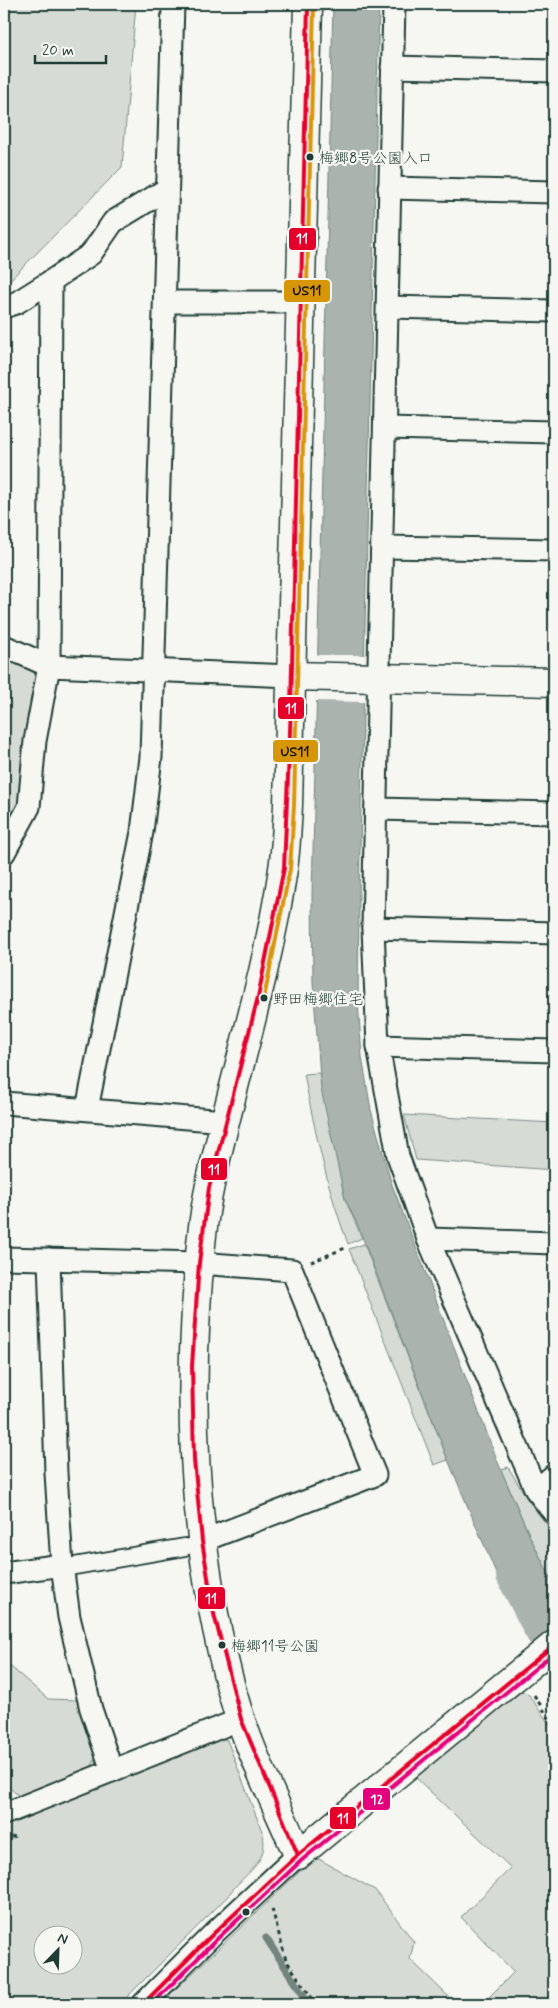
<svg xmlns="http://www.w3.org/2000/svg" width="558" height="2008" viewBox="0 0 558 2008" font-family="Mynerve,'Klee One',sans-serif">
  <rect width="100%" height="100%" fill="#f6f6f2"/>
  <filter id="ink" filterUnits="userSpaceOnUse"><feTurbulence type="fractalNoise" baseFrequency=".02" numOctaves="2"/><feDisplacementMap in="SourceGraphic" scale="10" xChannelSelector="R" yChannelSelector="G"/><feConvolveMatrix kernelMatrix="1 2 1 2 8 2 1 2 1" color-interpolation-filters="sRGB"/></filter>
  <g filter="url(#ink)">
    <g fill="#d6dbd6" stroke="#7a8c85" fill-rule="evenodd">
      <path d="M4,4H136L122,167L4,286Z"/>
      <path d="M4,652L33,671L38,681L19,800L4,834Z"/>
      <path d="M319,1073L345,1199L362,1238L348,1244C327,1188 315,1132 304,1074Z"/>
      <path d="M404,1115L554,1123V1170L416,1160Z"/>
      <path d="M364,1244L448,1460L434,1465L349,1249Z"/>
      <path d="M508,1467L530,1503L554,1534V1584L531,1539L501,1470Z"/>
      <path d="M4,1661L48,1699L79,1700L87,1732L96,1756L92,1766L19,1796L4,1783Z"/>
      <path d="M522,1691L529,1695L554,1731V2004H482L514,1972L461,1917L511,1868L414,1776Z"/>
      <path d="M222,1738L227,1740L263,1834C269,1865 243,1873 228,1896L120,2004H4V1825ZM42,1936H72V1966H42Z"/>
      <path d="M315,1857L375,1890L414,1942L410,1959L456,2004H160Z"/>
    </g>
    <path fill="#aab3ae" stroke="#72847d" d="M333,4H379L359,896L358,1002L362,1057L371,1110L391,1182L501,1470L531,1539L554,1584V1616L528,1638L502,1587L448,1460L358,1226L345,1199L321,1089L313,983L312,895Z"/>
    <path fill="#f6f6f2" d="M317,655H365L364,702L316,701Z"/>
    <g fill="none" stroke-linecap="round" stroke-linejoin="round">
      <path stroke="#72847d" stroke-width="7" d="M266,1938L309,2004"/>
      <path stroke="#aab3ae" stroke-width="42" d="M517,1574L543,1625L554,1643"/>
      <g stroke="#1f3d34" stroke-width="20">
        <path id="pedestrian" d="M63,1568L185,1547"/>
      </g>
      <g stroke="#1f3d34" stroke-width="25">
        <g id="minor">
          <path d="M394,4L373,928L378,1046L398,1156L428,1239L536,1490L554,1513"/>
          <path d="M392,67L554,71"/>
          <path d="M389,188L554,192"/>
          <path d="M165,302H301"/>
          <path d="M4,307L16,303L51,281L91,254L113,222L167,189"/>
          <path d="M388,307L554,311"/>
          <path d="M385,428L554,432"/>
          <path d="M383,547L554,550"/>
          <path d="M4,646L49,666L292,676"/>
          <path d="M376,809L554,813"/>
          <path d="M4,853L29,807L35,741L49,666L51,281"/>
          <path d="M373,928L554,933"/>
          <path d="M378,1046L554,1051"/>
          <path d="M4,1103L225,1121"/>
          <path d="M87,1109L142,832L151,757L173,4"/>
          <path d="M428,1239L554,1243"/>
          <path d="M4,1258L199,1263L292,1270L375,1475L202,1541"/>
          <path d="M49,1259L56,1473L62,1565L69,1617L91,1709L112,1771"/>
          <path d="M536,1490L554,1475"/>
          <path d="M4,1573L62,1565"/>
          <path d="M4,1814L241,1719"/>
          <path d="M143,2004L213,1934L298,1855"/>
        </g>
      </g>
      <g stroke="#1f3d34" stroke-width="31">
        <g id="tertiary">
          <path d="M308,4L288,805C287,826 286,848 283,869C267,977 233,1080 210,1185C201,1226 199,1268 196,1309C188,1439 198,1569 233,1695C248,1749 276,1803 298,1855L554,1645"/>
          <path d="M292,676L554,682"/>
        </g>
      </g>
      <g stroke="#1f3d34" stroke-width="3" stroke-dasharray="4 4" stroke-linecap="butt">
        <path d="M311,1262L348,1247"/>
        <path d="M534,1695L554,1726"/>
        <path d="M4,1841L15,1836"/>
        <path d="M272,1909L286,1960L316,2004"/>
      </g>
      <use href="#pedestrian" stroke="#f6f6f2" stroke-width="16"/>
      <use href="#minor" stroke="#f6f6f2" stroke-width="21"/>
      <use href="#tertiary" stroke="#f6f6f2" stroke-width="28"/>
      <g stroke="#f6f6f2" stroke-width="8">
        <g id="bus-1">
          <path d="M298,1855L241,1719L214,1614L202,1541L194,1460L192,1366L199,1263L209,1188L258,997L284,868L291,708L308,4"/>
          <path d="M143,2004L213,1934L298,1855L554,1645"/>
        </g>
      </g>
      <g stroke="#f6f6f2" stroke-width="8">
        <path id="bus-2" d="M264,998L290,869L294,805L314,4"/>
      </g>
      <g stroke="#f6f6f2" stroke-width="8">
        <path id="bus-3" d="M152,2004L217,1939L302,1860L554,1653"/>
      </g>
      <use href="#bus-1" stroke="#e4002b" stroke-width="4"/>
      <use href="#bus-2" stroke="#d79608" stroke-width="4"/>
      <use href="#bus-3" stroke="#e5007d" stroke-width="4"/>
    </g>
  </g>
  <g fill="#1f3d34" stroke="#f6f6f2" stroke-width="2">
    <circle cx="310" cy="157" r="4.5"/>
    <circle cx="264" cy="998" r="4.5"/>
    <circle cx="222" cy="1645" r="4.5"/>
    <circle cx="246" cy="1912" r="4.5"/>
  </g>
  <g text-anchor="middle" stroke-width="4.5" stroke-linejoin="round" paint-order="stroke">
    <g font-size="15" fill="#1f3d34" stroke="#f6f6f2" text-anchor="start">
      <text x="319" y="163">梅郷8号公園入口</text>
      <text x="273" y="1004">野田梅郷住宅</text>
      <text x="231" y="1651">梅郷11号公園</text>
    </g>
  </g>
  <g stroke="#f6f6f2" stroke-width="2">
    <rect x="288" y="227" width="29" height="24" rx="5" fill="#e4002b"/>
    <rect x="283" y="279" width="48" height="24" rx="5" fill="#d79608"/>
    <rect x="277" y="696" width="28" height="24" rx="5" fill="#e4002b"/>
    <rect x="272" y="739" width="47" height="24" rx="5" fill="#d79608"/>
    <rect x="200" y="1157" width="28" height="24" rx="5" fill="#e4002b"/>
    <rect x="197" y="1586" width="29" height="24" rx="5" fill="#e4002b"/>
    <rect x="362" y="1787" width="29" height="24" rx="5" fill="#e5007d"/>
    <rect x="329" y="1806" width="28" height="24" rx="5" fill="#e4002b"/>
  </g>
  <g font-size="14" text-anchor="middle" font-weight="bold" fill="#fff">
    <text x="302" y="243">11</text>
    <text x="291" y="713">11</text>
    <text x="214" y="1174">11</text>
    <text x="211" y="1603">11</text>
    <text x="377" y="1804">12</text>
    <text x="343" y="1823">11</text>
  </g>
  <g font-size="14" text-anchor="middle" font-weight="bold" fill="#111">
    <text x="307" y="295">US11</text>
    <text x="295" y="756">US11</text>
  </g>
  <rect width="558" height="2008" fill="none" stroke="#f6f6f2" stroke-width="20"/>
  <rect x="10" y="10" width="538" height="1988" fill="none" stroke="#1f3d34" stroke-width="2" filter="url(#ink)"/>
  <g transform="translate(58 1950) rotate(23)"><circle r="24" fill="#f6f6f2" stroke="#a0aca6"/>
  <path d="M0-4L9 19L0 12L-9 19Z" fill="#1f3d34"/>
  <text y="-8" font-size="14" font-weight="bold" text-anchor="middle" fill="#1f3d34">N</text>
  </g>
  <path d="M35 55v8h71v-8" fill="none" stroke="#1f3d34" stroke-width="2.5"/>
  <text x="42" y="55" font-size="15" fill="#1f3d34" stroke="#f6f6f2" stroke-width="4" paint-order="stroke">20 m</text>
</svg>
